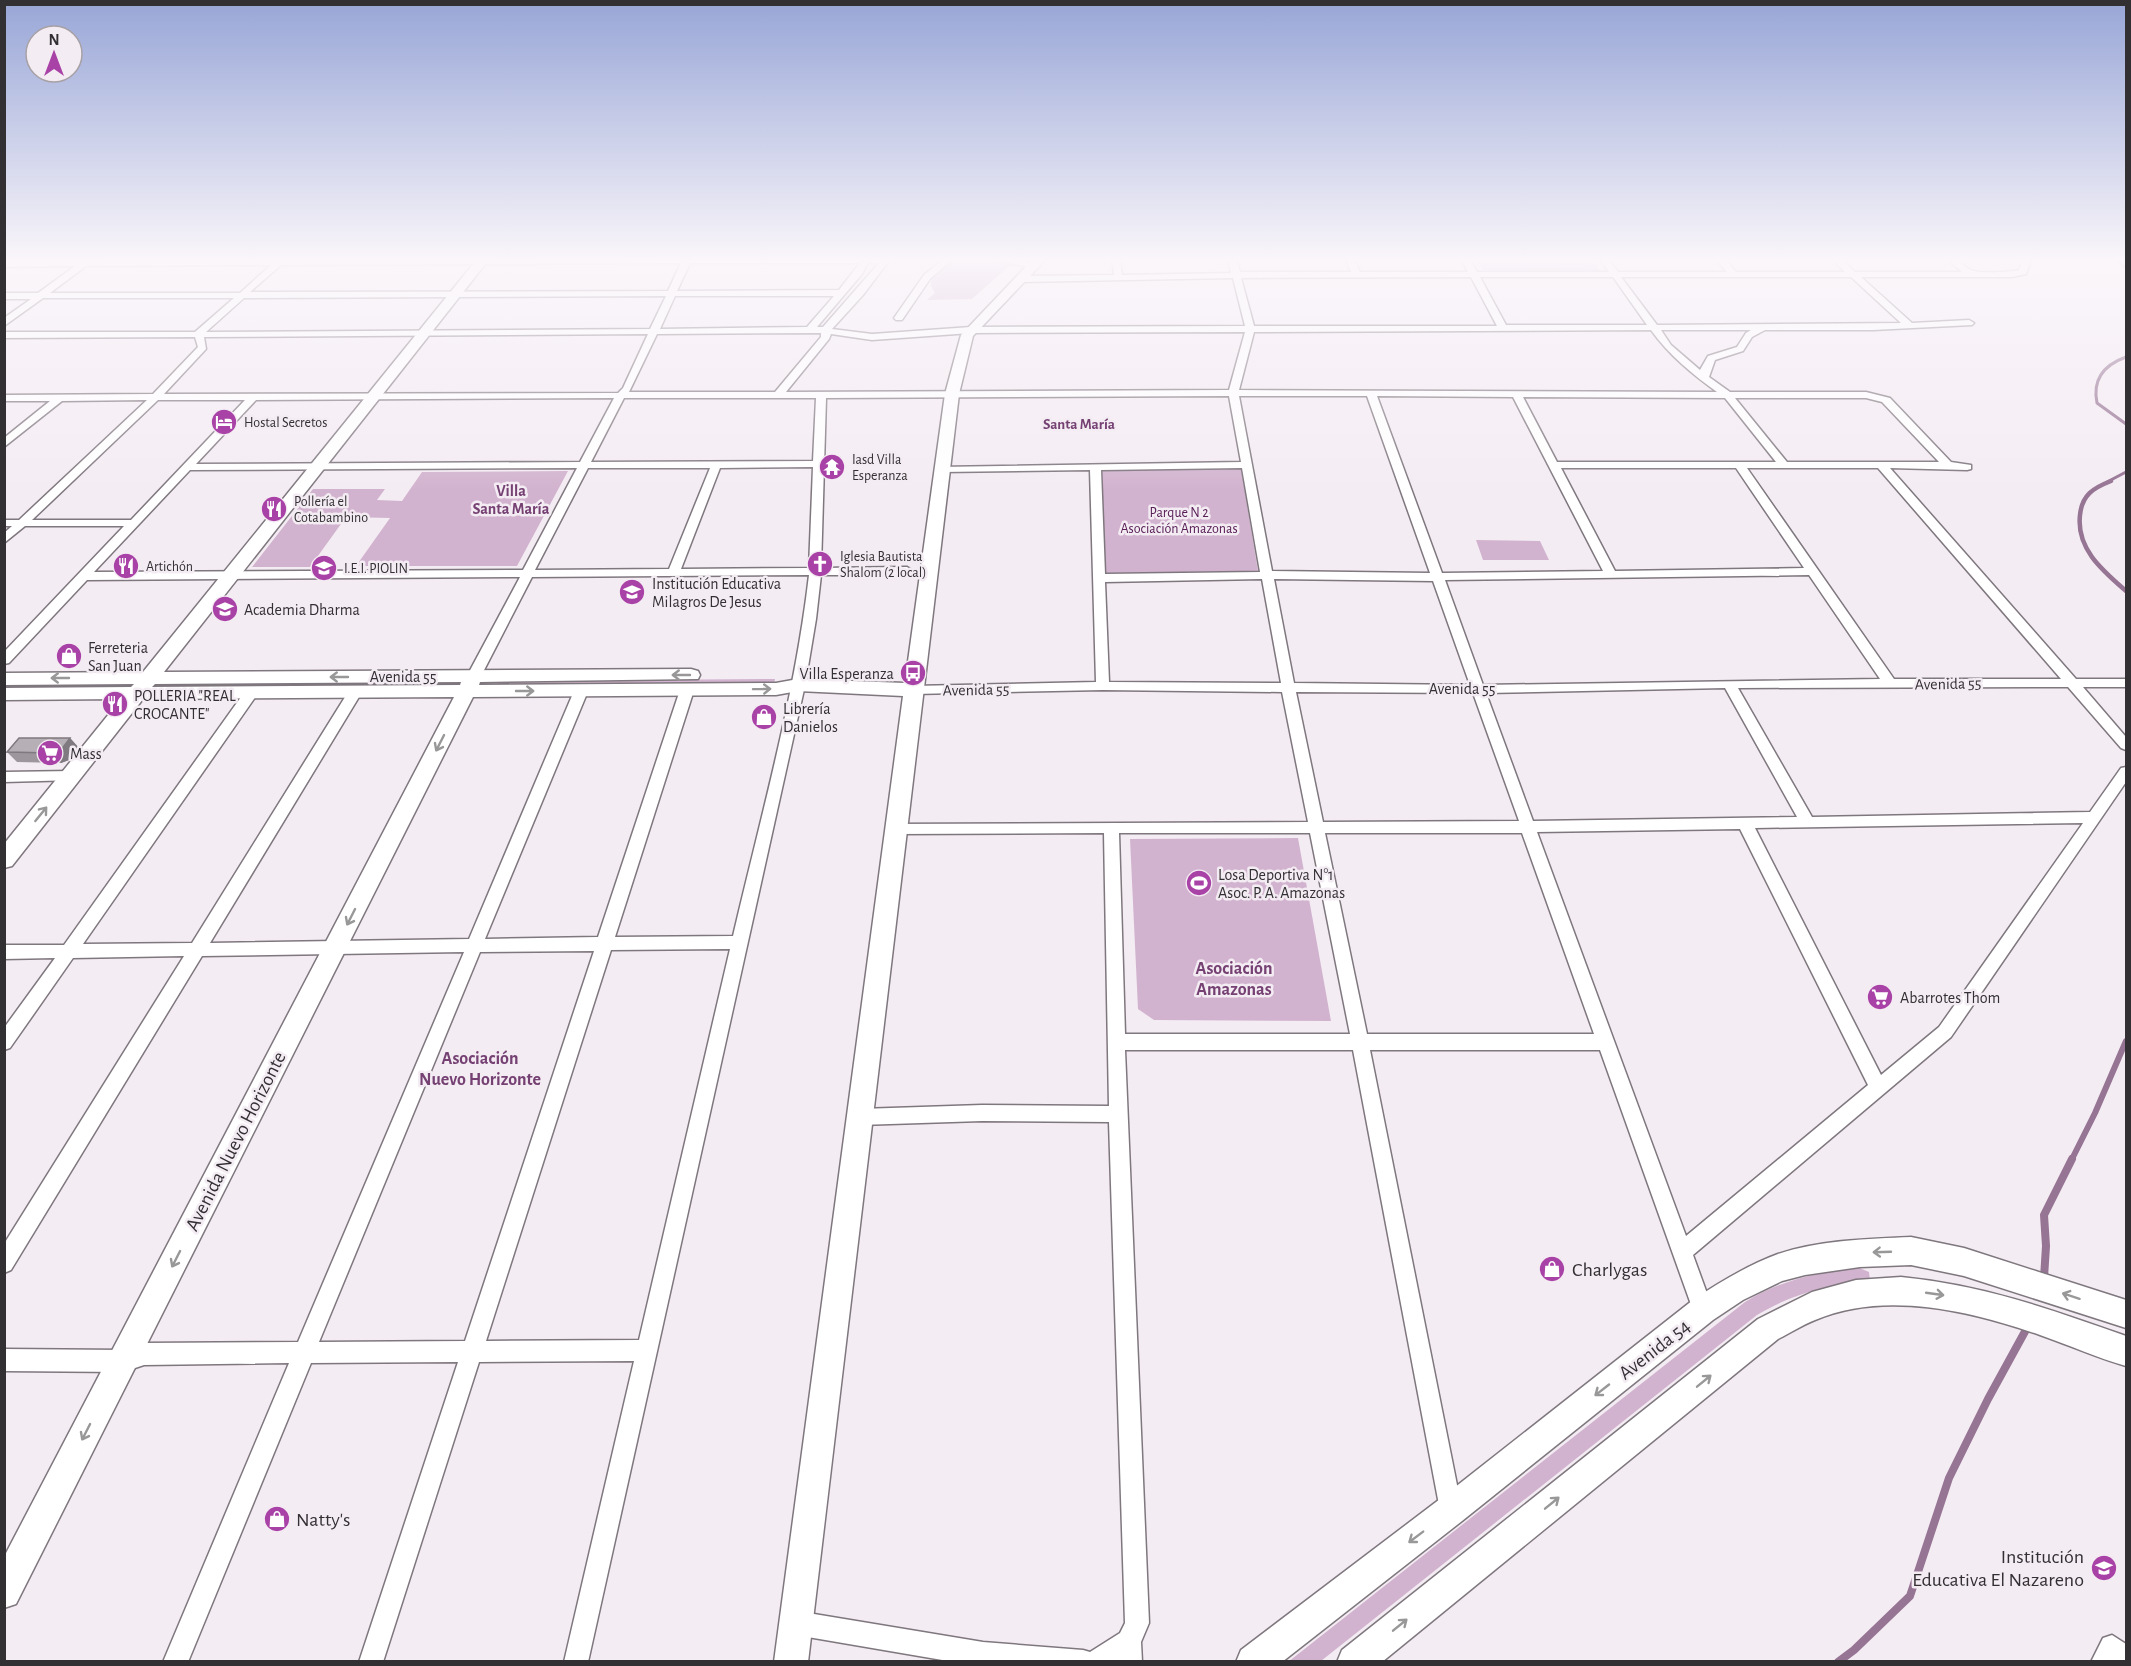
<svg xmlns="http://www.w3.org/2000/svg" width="2131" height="1666" viewBox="0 0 2131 1666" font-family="'Alegreya Sans',sans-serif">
  <rect width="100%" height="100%" fill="#f4ecf3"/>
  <g fill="#d2b3cf">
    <path d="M956,258L1011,264L972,299L927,300L935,293L931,286V281Z"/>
    <path d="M1476,258H1591L1600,271L1483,270Z"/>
    <path d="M1241,468L1258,571L1104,573L1100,470Z"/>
    <path d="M568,471L517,566H356L390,518L346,517L310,567H252L313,489H385L377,500L402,501L422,472Z"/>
    <path d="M1476,540L1540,541L1549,560H1483Z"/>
    <path d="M775,679L774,684L496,686L499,681Z"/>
    <path d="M442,681L439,687L173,688L178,682Z"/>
    <path d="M4,683H113L109,689H5Z"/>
    <path d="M1298,838L1331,1021L1154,1020L1138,1009L1130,839Z"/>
    <path d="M1857,1267L1869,1272L1870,1281C1829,1284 1792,1294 1757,1315L1321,1661L1288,1662L1745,1302C1781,1280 1816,1273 1857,1267Z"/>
  </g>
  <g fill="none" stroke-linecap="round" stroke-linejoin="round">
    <g stroke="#967494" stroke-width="3">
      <path d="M2116,258L2126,268"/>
      <path d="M2126,357C2104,365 2092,379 2097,403L2126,424"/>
      <path d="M2107,482L2126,472"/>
    </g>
    <path stroke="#967494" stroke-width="4.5" d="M2111,481C2093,488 2082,495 2080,515C2076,549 2103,571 2126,591"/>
    <path stroke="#967494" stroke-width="6" d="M2071,1161L2095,1113L2126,1041"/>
    <g stroke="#967494" stroke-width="8">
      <path d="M2044,1278L2046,1246L2044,1215L2072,1159"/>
      <path d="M1838,1662L1854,1650L1910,1596L1949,1478L1988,1399L2028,1326"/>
    </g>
    <g stroke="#7f777e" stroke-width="3">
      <g id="street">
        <path d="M279,258L286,260L891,258L863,295L832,329L872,334L971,327L1245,326L1233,278L1021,282L1017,279L1021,276L1114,275L1112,258H1120L1122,275L1231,273L1228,258H1236L1240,272H1351L1345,258H1353L1360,272H1468L1461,258H1469L1477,272H1609L1599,258H1607L1618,272H1727L1715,258H1724L1736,272H1845L1831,258H1840L1855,272H1962L1946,258C1961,258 1960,265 1971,270C1979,274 2010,272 2019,270L2024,258H2032L2026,274L2012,277H1861L1912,323L1969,320L1974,323L1972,325L1873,330H1765L1752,337L1743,351L1715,360L1709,377L1730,392H1866L1890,398L1951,462L1971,465V469L1967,470L1890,468L2076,679H2126V687H2083L2126,737V750L2121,748L2068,687L1738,688L1812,817L2090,812L2121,768L2126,767V782L1951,1037L1693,1255L1713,1310L1710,1317L1703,1320L1696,1317L1693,1310L1600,1050H1370L1462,1510L1459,1518L1451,1521L1443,1518L1440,1510L1353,1050H1125L1149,1623L1141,1642L1142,1662H954L796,1635L787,1632L784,1623L787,1614L796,1611L983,1642L1083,1650L1090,1652L1120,1633L1125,1623L1109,1122L982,1121L860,1125L854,1123L851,1117L854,1111L860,1109L982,1105L1109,1106L1104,833L896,834L891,832L889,828L891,824L1308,822L1282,692L1103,690L913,694L906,690L913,686L1096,682L1090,470L942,472L937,469L938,467L1241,462L1229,396L826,398L821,568L907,567L913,571L907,575H821L816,619L805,685L588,1662H564L634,1361L479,1362L383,1662H359L458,1362L311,1363L188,1662H163L289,1363L144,1365L123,1372L4,1371V1349L123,1350L144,1343L298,1342L464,952L202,956L11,1270L4,1273V1244L184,956L73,958L10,1048L4,1050V1028L55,958L4,959V945H64L246,690L251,689L258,693L256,696L83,944L192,943L350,689L355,688L362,692L210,943L469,939L574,691L581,687L588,691L485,939L598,937L680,690L687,686L694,690L615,937L733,936C761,816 795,697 809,575L532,577L481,676L474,680L467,676L520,577L87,580L9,663L4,664V652L124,526H25L4,543V533L12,526H4V520H19L147,400L62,401L4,447V438L50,401H4V395L153,394L198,347L195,337L4,338V332H195L234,298H43L4,326V318L31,299H4V293H38L75,266L4,267V261L277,260ZM681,263L668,291L250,292L281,265ZM690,263H860L839,290L677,291ZM868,263H879L823,327H817L862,274ZM271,265L240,293H50L86,266ZM1471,277L1497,326H1254L1241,278ZM1480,277H1613L1647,325H1506ZM1621,277H1851L1901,323L1657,325ZM666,296L650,329L206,332L244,298ZM675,296H834L807,327L660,329ZM1651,330C1670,356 1692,374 1717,392L1239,390L1254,332ZM1661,330H1751L1746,333L1737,347L1708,356L1700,370L1671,345ZM1245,332L1229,390L786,392L829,339L831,334L872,340L971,333ZM821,333V337L775,392H629L657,334ZM648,334L623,388L618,393L164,394L206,349L204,337ZM1239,396H1367L1430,573L1272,571ZM1377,396L1513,397L1603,571L1442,573ZM1523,397L1725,398L1776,462H1557ZM614,398L580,462L196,464L256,400ZM624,398H816L813,461L591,462ZM1735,398H1866L1882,402L1939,462H1787ZM158,400H245L131,520H32ZM813,467L809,568L681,569L720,468ZM577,468L523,570L94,572L190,470ZM588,468H710L669,569L535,570ZM1242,468L1260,572L1105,574L1101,470ZM1561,468H1736L1804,568L1615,571ZM1747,468H1878L2061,679H1894ZM1809,575L1880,679L1483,685L1445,580ZM1262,579L1281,683L1109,682L1105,582ZM1274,579L1433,581L1470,685L1294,683ZM1725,688L1797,817L1533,821L1486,693ZM1296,692L1473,693L1519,821L1323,822ZM2083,823L1939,1027L1881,1075L1755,828ZM1740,829L1868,1085L1686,1236L1537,832ZM1119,833H1310L1350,1034H1125ZM1325,833H1522L1594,1034H1367ZM730,949L639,1340L486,1341L611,950ZM594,951L465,1341L319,1342L480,952Z"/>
        <path d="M945,258H954L930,279L902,320H896L894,318L924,275Z"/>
        <path d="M983,258H1005L1038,265L1034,268Z"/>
        <path d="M72,771L77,772L79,776L77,780L4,782V772Z"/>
        <path d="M2112,1635L2126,1644V1662H2091L2103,1638Z"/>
      </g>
    </g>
    <g stroke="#7f777e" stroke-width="3">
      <g id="secondary">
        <path d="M478,258H490L164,672L691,669L698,671L700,675L698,679L480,682L479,685L776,683L798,679L905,683L945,394L961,335L1034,258H1047L973,336L959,394L808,1662H774L903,696L798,691L776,695L473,697L16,1604L4,1608V1557L454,697L143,699L12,866L4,868V844L121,699L4,700V688L131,687L134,684L4,685V673L143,672ZM461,682L460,685L152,687L155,684Z"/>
        <path d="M1911,1237L1964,1248L2126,1300V1328L1964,1276L1911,1265L1860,1267L1805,1275L1782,1281L1743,1300L1713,1320L1462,1521L1282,1662H1236L1241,1650L1440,1499L1693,1300C1720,1282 1748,1265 1778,1254C1820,1240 1867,1239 1911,1237Z"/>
        <path d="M1901,1277C1983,1285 2050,1309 2126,1336V1366C2097,1358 2069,1345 2040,1335C1971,1311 1885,1290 1815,1320C1802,1325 1790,1333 1778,1339L1382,1662H1337L1342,1650L1758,1319L1812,1292L1856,1280Z"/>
      </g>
    </g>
    <use href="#street" fill="#fff" fill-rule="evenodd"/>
    <use href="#secondary" fill="#fff" fill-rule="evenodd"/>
  </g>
  <path fill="#9d969d" d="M70,738L79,748L69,760L61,763L17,762L7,752Z"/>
  <path fill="#7f7a7f" d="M70,738L79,748L69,760L61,763L52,753Z"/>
  <path fill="#b6afb6" stroke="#7f7a7f" stroke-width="1.5" d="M19,738H70L61,750L52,753L7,752Z"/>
  <defs><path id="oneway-shaft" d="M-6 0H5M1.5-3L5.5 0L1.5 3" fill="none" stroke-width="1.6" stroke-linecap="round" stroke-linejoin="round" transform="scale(1.5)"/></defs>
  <g stroke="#999899">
    <use href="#oneway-shaft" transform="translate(681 675) rotate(180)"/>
    <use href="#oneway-shaft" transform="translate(339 677) rotate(180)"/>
    <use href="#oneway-shaft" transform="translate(60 678) rotate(180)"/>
    <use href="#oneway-shaft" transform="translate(762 689) rotate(-1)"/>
    <use href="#oneway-shaft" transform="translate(525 691)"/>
    <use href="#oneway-shaft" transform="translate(440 743) rotate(117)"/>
    <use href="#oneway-shaft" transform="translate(41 814) rotate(-51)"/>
    <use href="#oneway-shaft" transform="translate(351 917) rotate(117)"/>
    <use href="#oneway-shaft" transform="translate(1882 1252) rotate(178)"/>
    <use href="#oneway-shaft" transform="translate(176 1259) rotate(117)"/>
    <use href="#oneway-shaft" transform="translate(1935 1294) rotate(8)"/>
    <use href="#oneway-shaft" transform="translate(2071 1296) rotate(-162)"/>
    <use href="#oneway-shaft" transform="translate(1704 1381) rotate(-39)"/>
    <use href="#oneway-shaft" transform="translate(1602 1390) rotate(142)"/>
    <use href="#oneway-shaft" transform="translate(86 1432) rotate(117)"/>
    <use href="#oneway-shaft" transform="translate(1552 1503) rotate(-39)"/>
    <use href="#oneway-shaft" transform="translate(1416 1537) rotate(143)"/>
    <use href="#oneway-shaft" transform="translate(1400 1625) rotate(-39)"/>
  </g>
  <linearGradient id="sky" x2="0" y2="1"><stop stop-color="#98a6d7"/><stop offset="0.53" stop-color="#faf6fa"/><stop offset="1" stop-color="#faf6fa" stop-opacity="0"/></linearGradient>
  <rect width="2131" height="491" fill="url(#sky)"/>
  <defs>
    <g id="hotel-disc" transform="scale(1.35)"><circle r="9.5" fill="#a942a6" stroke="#f4ecf3"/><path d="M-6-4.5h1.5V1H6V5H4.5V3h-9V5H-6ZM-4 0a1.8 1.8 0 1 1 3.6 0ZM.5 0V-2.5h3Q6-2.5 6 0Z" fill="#fff"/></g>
    <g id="temple-disc" transform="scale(1.35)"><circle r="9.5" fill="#a942a6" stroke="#f4ecf3"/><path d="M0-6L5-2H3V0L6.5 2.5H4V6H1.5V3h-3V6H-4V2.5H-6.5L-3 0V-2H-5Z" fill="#fff"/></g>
    <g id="restaurant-disc" transform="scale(1.35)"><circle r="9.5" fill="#a942a6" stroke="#f4ecf3"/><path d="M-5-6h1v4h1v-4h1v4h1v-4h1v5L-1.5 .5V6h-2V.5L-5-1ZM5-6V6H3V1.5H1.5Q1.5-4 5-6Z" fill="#fff"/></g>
    <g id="church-disc" transform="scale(1.35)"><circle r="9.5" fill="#a942a6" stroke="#f4ecf3"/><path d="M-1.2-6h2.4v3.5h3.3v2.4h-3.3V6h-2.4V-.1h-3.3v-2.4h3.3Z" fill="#fff"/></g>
    <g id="school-disc" transform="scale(1.35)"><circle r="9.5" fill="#a942a6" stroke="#f4ecf3"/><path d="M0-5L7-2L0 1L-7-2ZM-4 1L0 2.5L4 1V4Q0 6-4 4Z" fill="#fff"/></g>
    <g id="shop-disc" transform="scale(1.35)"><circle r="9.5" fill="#a942a6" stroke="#f4ecf3"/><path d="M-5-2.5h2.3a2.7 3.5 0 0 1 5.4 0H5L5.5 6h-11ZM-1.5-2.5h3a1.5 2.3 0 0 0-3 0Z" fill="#fff"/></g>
    <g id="bus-disc" transform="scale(1.35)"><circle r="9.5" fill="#a942a6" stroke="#f4ecf3"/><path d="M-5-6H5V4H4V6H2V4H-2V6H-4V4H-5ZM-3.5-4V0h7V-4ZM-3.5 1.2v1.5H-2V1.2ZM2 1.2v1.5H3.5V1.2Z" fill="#fff"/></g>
    <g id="supermarket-disc" transform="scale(1.35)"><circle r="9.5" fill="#a942a6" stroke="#f4ecf3"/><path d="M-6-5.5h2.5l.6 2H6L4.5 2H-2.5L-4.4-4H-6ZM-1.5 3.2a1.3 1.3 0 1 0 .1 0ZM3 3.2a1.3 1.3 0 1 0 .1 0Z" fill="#fff"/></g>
    <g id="stadium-disc" transform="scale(1.35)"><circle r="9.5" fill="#a942a6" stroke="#f4ecf3"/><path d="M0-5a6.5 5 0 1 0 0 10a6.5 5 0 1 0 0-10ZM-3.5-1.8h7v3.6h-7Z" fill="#fff"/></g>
  </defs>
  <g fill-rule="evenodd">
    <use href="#hotel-disc" x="224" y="422"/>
    <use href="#temple-disc" x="832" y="467"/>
    <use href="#restaurant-disc" x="274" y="509"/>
    <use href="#church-disc" x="820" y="564"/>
    <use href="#restaurant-disc" x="126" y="566"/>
    <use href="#school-disc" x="324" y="568"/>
    <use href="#school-disc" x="632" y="592"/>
    <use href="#school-disc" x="225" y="609"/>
    <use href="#shop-disc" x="69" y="656"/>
    <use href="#bus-disc" x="913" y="673"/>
    <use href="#restaurant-disc" x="115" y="704"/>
    <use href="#shop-disc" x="764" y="717"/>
    <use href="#supermarket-disc" x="50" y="753"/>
    <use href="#stadium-disc" x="1199" y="883"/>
    <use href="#supermarket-disc" x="1880" y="997"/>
    <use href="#shop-disc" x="1552" y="1269"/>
    <use href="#shop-disc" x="277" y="1519"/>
    <use href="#school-disc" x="2104" y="1568"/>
  </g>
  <g text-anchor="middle" stroke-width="5" stroke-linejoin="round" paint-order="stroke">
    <g font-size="14" fill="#333033" stroke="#f4ecf3" text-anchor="start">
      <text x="244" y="427">Hostal Secretos</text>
      <text x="852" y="464">Iasd Villa<tspan x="852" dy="16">Esperanza</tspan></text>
      <text x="294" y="506">Pollería el<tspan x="294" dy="16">Cotabambino</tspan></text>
      <text x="840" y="561">Iglesia Bautista<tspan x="840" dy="16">Shalom (2 local)</tspan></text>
      <text x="146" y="571">Artichón</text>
      <text x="344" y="573">I.E.I. PIOLIN</text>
    </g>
    <g font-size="14" fill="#592058" stroke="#f4ecf3">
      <text x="1179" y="517">Parque N 2<tspan x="1179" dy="16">Asociación Amazonas</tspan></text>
    </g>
    <g font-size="15" font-weight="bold" fill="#754173" stroke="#f4ecf3">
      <text x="1079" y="429">Santa María</text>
    </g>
    <g font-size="16" font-weight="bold" fill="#754173" stroke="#f4ecf3">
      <text x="511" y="496">Villa<tspan x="511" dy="18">Santa María</tspan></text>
    </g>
    <g font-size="16" fill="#333033" stroke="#f4ecf3" text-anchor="start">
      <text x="652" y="589">Institución Educativa<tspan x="652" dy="18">Milagros De Jesus</tspan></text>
      <text x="244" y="615">Academia Dharma</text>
      <text x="88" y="653">Ferreteria<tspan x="88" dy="18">San Juan</tspan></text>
      <text x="894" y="679" text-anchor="end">Villa Esperanza</text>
      <text x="134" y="701">POLLERIA "REAL<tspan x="134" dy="18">CROCANTE"</tspan></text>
      <text x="783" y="714">Librería<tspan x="783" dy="18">Danielos</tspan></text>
      <text x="70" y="759">Mass</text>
      <text x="1218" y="880">Losa Deportiva N°1<tspan x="1218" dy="18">Asoc. P. A. Amazonas</tspan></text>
      <text x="1900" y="1003">Abarrotes Thom</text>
    </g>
    <g font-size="16" fill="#333033" stroke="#f4ecf3">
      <text x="403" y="682">Avenida 55</text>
      <text transform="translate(1948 683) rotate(-1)" y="6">Avenida 55</text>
      <text x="1462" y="694">Avenida 55</text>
      <text transform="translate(976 689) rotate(-1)" y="6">Avenida 55</text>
    </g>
    <g font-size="18" font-weight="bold" fill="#754173" stroke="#f4ecf3">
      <text x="1234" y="974">Asociación<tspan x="1234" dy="21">Amazonas</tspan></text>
      <text x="480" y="1064">Asociación<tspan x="480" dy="21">Nuevo Horizonte</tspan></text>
    </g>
    <g font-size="20" fill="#333033" stroke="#f4ecf3">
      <text transform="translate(235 1141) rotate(-63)" y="7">Avenida Nuevo Horizonte</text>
      <text transform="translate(1654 1349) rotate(-38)" y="7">Avenida 54</text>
    </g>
    <g font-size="20" fill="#333033" stroke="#f4ecf3" text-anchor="start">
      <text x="1572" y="1276">Charlygas</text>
      <text x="296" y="1526">Natty's</text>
      <text x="2084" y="1563" text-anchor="end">Institución<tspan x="2084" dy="23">Educativa El Nazareno</tspan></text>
    </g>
  </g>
  <rect width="2131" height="1666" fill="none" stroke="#333033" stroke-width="12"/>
  <g transform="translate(54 54)"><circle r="28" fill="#f4ecf3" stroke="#a7a1a6" stroke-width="1.5"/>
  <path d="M0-4.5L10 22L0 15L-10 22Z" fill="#a942a6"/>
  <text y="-9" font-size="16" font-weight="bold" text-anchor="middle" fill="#333033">N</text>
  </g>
</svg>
